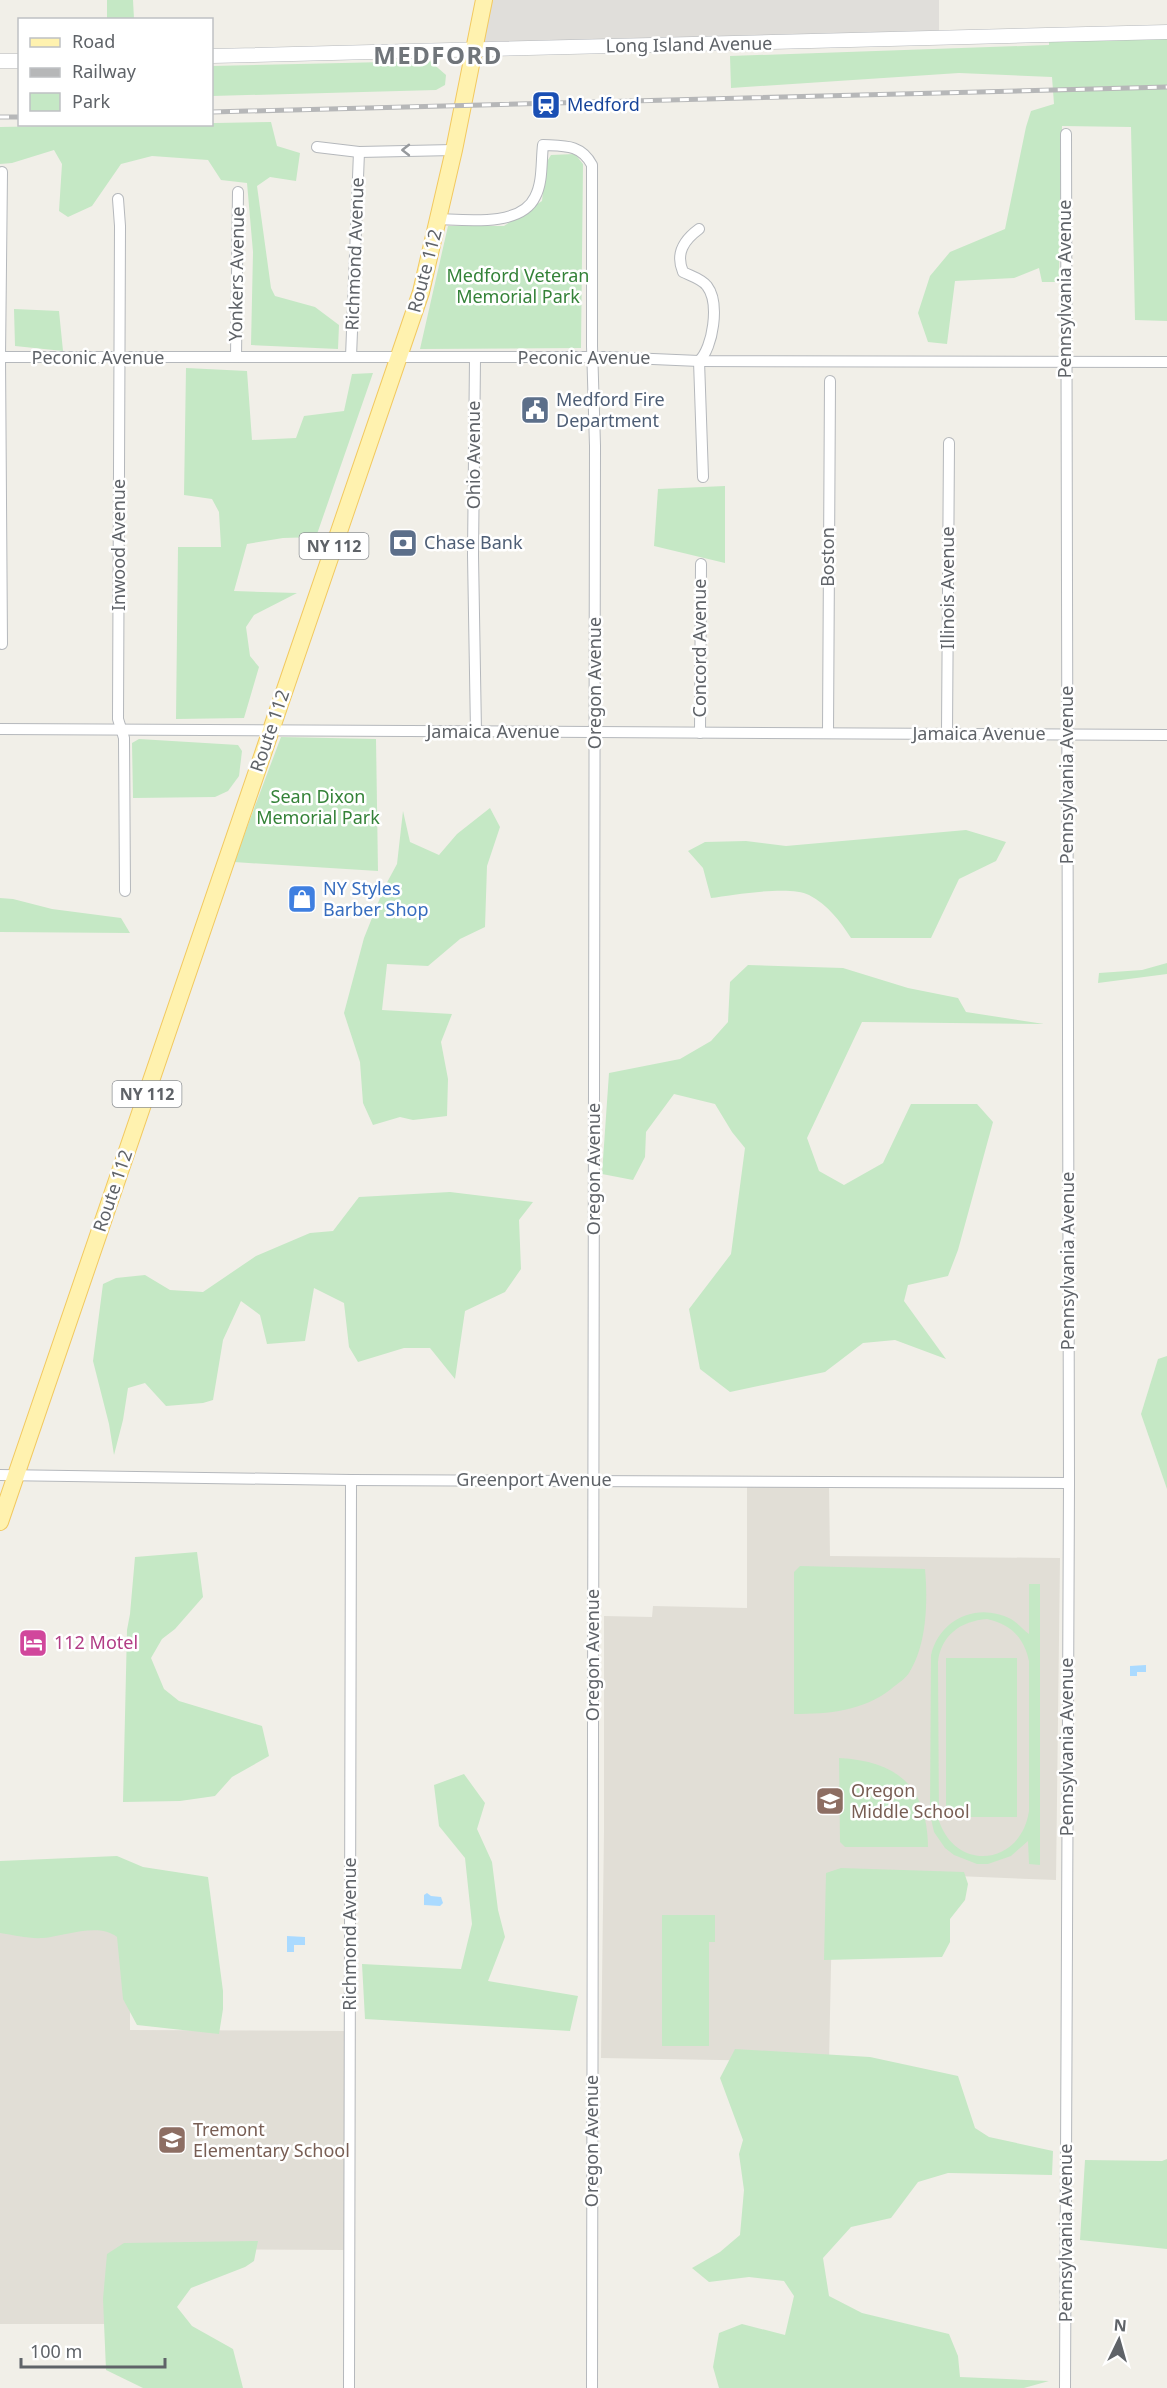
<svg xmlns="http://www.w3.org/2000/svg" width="1167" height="2388" viewBox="0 0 1167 2388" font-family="'Noto Sans',sans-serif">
  <rect width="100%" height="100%" fill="#f1efe8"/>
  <path fill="#e0deda" d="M484,0H939V39L475,49Z"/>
  <g fill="#e1ded6">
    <path d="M747,1485L829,1486L830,1556L1060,1558L1056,1880L833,1871L829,2062L601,2058L604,1831V1616L652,1617L653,1606L747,1608Z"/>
    <path d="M0,1919L130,1920V2030L344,2031V2250L116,2249L115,2324H0Z"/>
  </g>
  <g fill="#c5e8c5" fill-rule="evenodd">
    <path d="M107,0H133L134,19H107Z"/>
    <path d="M1167,32V321L1135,320L1131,127L1062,126L1059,278L1055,282H1042L1039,268L1014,278L955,281L947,344L928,342L918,313L930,276L950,252L1005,229L1026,127L1031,111L1054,104L1052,77L959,73L731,88L730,56L1049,45V36Z"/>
    <path d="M430,61L446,75L445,85L436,90L212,96V66Z"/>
    <path d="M271,122L277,146L300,153L296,181L270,177L257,186L271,288L275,296L315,307L339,325L338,349L251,345L253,252L247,183L221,180L208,160L152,156L121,164L92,206L68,217L59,211L62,164L54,150L12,163L0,164V127Z"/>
    <path d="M575,154L583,164L581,348L420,349L448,226H504L542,201L546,163L551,155Z"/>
    <path d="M14,309L59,311L63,351L15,346Z"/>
    <path d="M186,368L247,371L252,440L296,438L304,416L344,411L352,374L373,373L316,537L283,538L247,544L234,591L297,593L254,615L246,627L250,656L259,667L244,718L176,719L178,547H221L219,512L212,499L184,495Z"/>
    <path d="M725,486V563L654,546L658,489Z"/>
    <path d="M281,737L376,739L378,871L234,862Z"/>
    <path d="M139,739L238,745L242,751L239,776L228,791L215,797L133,798L132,743Z"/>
    <path d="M490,808L500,827L487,866L485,927L460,939L428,966L387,964L382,1010L452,1014L441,1042L448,1079L447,1116L413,1120L400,1117L373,1125L363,1103L360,1062L344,1013L364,938L384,888L397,864L403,811L410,842L439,855L457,834Z"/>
    <path d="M966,830L1006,842L996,861L959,879L931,938H851C840,921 828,905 809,895C790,885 734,895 711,898L703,868L688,851L705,842L746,841L786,846Z"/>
    <path d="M0,898L13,899L52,909L121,918L130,933L0,932Z"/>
    <path d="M1167,963V974L1098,983L1099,973L1142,970Z"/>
    <path d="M748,965L843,968L908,988L958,998L966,1012L1044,1024L862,1022L807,1138L819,1171L844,1185L883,1163L911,1104H977L993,1122L958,1250L948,1276L908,1285L904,1301L946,1359L895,1340L863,1343L825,1372L730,1392L700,1369L689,1309L731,1254L745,1148L732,1132L715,1104L674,1094L646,1132L645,1157L633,1180L602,1174L609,1073L680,1059L711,1041L728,1022L730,982Z"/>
    <path d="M450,1192L533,1202L519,1220L521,1269L505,1292L465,1311L455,1379L430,1348H404L358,1362L349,1347L344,1303L314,1288L305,1341L267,1344L260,1315L241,1301L223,1340L213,1400L203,1403L166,1406L145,1383L128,1388L123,1420L114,1455L109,1424L93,1361L103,1284L116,1278L145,1275L170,1290L203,1292L256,1256L310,1233L333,1231L359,1197Z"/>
    <path d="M1167,1356V1489L1141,1414L1158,1359Z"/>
    <path d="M197,1552L203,1597L175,1629L162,1639L151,1658L164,1689L179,1701L262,1726L269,1756L232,1777L215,1796L180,1801L123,1802L127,1630L130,1614L135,1557Z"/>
    <path d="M800,1566L925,1569C928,1601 927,1645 909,1673C905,1679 897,1684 891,1689C863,1711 829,1714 794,1714V1572Z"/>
    <path d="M1029,1584H1040V1865L1029,1864L1028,1841L1011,1856L988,1864H977L954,1855L945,1848L934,1832L930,1814L931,1655C940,1618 978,1602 1011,1619C1018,1623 1023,1630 1029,1634ZM987,1619C1010,1624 1024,1637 1029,1661V1811C1021,1865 957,1873 939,1821L938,1662C941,1635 961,1621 987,1619Z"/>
    <rect x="946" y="1658" width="71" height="159"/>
    <path d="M839,1758C898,1761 927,1787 928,1847H845L840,1842Z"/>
    <path d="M464,1774L485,1803L477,1829L492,1862L498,1910L505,1937L488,1981L578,1996L570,2031L365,2019L362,1964L461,1969L472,1924L465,1858L439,1826L434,1785Z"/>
    <path d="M117,1856L143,1867L208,1877L223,1991V2009L219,2034L137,2025L123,1999L117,1937C99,1922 64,1936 43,1938C29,1939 14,1935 0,1933V1861Z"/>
    <path d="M841,1868L964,1872L968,1884L965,1900L950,1919V1942L942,1957L824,1960L826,1873Z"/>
    <path d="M662,1915H715V1942H709V2046H662Z"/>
    <path d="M735,2049L870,2057L958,2076L975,2128L989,2137L1053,2151L1052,2175L948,2173L918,2182L891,2218L851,2227L823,2258L829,2296L862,2313L949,2334L958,2356L960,2377L1049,2381L1024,2388H719L713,2367L719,2333L742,2324L785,2335L794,2296L784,2281L749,2277L709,2282L692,2268L720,2252L740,2235L744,2190L739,2154L743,2140L720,2078Z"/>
    <path d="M1167,2159V2249L1080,2240L1085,2160L1162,2161Z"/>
    <path d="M258,2241L254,2261L245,2267L191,2288L177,2307L192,2326L233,2349L243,2388H143L106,2370L103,2299L107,2254L124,2243Z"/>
  </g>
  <g fill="#aadaff">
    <path d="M1146,1665V1672H1137V1676H1130V1666Z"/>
    <path d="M427,1893L431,1896L441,1897L443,1903L440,1906L424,1905V1895Z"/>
    <path d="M287,1936L305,1937V1945H294V1952H287Z"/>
  </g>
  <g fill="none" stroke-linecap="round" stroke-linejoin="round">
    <g stroke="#b5b8bc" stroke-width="12">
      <g id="minor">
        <path d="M317,147L359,152L454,150"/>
        <path d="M118,199L120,226L118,719L124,738L125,891"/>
        <path d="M439,219C466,220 521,227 535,197C543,182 541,162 543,145C564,146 581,144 592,165V346L595,446L592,2388"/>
        <path d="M699,229C684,240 675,253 683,272C691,276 702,279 707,286C720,303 713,348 699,361L703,477"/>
        <path d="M0,357H607L699,361L1167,362"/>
        <path d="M236,357L238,192"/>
        <path d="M351,357L359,152"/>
        <path d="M475,358L473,555L476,732"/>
        <path d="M2,644L0,357L2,172"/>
        <path d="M0,729L1167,735"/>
        <path d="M700,733L701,564"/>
        <path d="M828,733L830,381"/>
        <path d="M947,734L949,443"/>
        <path d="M0,1475L351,1480L1069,1483"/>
        <path d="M349,2388L351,1480"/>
        <path d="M1065,2388L1069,1483L1066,134"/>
      </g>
    </g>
    <g stroke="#b5b8bc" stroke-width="15">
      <g id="tertiary">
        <path d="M212,56L1167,32"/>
        <path d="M0,61H20"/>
      </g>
    </g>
    <g stroke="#f2c960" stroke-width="18">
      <path id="primary" d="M0,1522L421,292L454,150L484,0"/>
    </g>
    <use href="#minor" stroke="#fff" stroke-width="10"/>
    <use href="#tertiary" stroke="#fff" stroke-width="14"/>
    <use href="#primary" stroke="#fff2af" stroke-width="16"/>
    <g stroke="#b6b7b8" stroke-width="5">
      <g id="rail">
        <path d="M212,112L1167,87"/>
        <path d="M0,117H20"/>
      </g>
    </g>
    <use href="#rail" stroke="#fff" stroke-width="3" stroke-dasharray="9" stroke-linecap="butt"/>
  </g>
  <defs><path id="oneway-chevron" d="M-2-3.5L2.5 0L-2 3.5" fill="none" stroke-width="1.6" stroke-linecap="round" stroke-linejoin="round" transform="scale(1.5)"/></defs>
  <use stroke="#979a9d" href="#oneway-chevron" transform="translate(406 150) rotate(180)"/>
  <defs>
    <g id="station-square" transform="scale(1.5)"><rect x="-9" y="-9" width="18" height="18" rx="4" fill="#1a4fb4" stroke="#fff"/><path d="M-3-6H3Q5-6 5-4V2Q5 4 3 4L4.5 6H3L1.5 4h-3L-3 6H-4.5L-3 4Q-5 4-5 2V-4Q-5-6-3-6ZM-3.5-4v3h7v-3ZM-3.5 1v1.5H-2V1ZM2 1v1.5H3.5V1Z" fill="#fff"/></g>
    <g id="civic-square" transform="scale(1.5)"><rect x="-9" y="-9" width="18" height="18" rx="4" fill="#5c6f8a" stroke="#fff"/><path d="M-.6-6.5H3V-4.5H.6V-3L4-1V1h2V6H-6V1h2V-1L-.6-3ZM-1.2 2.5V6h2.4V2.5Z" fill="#fff"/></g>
    <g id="bank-square" transform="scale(1.5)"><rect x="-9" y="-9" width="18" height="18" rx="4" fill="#5c6f8a" stroke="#fff"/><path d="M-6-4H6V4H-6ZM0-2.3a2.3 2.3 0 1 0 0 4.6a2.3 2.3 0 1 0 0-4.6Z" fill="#fff"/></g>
    <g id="shop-square" transform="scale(1.5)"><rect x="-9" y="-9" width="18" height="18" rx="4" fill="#3f7fe0" stroke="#fff"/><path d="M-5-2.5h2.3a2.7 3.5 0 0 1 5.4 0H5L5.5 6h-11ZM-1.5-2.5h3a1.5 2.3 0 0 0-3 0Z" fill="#fff"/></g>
    <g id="hotel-square" transform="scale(1.5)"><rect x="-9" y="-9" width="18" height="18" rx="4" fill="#d1479c" stroke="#fff"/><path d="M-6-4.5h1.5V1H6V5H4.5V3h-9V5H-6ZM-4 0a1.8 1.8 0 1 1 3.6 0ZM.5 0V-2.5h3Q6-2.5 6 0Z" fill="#fff"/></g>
    <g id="school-square" transform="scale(1.5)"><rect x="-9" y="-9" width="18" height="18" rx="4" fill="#8d6e63" stroke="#fff"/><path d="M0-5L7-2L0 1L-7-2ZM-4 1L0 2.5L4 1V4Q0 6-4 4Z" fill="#fff"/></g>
  </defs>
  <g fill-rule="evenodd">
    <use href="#station-square" x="546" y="105"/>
    <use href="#civic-square" x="535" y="410"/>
    <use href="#bank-square" x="403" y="543"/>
    <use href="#shop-square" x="302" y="899"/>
    <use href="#hotel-square" x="33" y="1643"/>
    <use href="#school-square" x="830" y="1801"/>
    <use href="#school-square" x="172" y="2140"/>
  </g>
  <g text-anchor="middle" stroke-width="5" stroke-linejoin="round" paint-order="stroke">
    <g fill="#fff" stroke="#8f9295" stroke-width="1.5">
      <rect x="299.5" y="533" width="69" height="26" rx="4.5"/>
      <rect x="112.5" y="1081" width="69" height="26" rx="4.5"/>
    </g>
    <g font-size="16" font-weight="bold" fill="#5f6368">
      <text x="334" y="552">NY 112</text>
      <text x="147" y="1100">NY 112</text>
    </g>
    <g font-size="18" fill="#5f6368" stroke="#fff">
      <text transform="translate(689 45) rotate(-1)" y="6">Long Island Avenue</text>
      <text transform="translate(355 254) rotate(-88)" y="6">Richmond Avenue</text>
      <text transform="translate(425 271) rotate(-75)" y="6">Route 112</text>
      <text transform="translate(237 274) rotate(-89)" y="6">Yonkers Avenue</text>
      <text transform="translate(1065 289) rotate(-90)" y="6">Pennsylvania Avenue</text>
      <text x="98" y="364">Peconic Avenue</text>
      <text x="584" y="364">Peconic Avenue</text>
      <text transform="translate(474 455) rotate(-90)" y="6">Ohio Avenue</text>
      <text transform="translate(119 545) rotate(-90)" y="6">Inwood Avenue</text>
      <text transform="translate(828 557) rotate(-90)" y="6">Boston</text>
      <text transform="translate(948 588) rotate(-90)" y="6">Illinois Avenue</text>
      <text transform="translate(700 648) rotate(-90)" y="6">Concord Avenue</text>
      <text transform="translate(595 683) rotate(-90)" y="6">Oregon Avenue</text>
      <text transform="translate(270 731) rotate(-71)" y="6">Route 112</text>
      <text x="493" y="738">Jamaica Avenue</text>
      <text x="979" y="740">Jamaica Avenue</text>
      <text transform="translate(1067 775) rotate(-90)" y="6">Pennsylvania Avenue</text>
      <text transform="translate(594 1169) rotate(-90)" y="6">Oregon Avenue</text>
      <text transform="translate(113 1191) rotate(-71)" y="6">Route 112</text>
      <text transform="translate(1068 1261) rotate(-90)" y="6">Pennsylvania Avenue</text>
      <text x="534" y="1486">Greenport Avenue</text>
      <text transform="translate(593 1655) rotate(-90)" y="6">Oregon Avenue</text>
      <text transform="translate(1067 1747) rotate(-90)" y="6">Pennsylvania Avenue</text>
      <text transform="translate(350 1934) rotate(-90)" y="6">Richmond Avenue</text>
      <text transform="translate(592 2141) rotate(-90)" y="6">Oregon Avenue</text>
      <text transform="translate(1066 2233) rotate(-90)" y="6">Pennsylvania Avenue</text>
    </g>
    <g font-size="18" fill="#164399" stroke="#fff" text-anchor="start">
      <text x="567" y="111">Medford</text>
    </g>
    <g font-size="18" fill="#348238" stroke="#fff">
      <text x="518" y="282">Medford Veteran<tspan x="518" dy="21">Memorial Park</tspan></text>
      <text x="318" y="803">Sean Dixon<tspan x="318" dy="21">Memorial Park</tspan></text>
    </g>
    <g font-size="18" fill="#4e5e75" stroke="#fff" text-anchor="start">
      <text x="556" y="406">Medford Fire<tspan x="556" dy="21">Department</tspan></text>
      <text x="424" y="549">Chase Bank</text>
    </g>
    <g font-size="18" fill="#366cbe" stroke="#fff" text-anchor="start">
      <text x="323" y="895">NY Styles<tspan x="323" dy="21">Barber Shop</tspan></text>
    </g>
    <g font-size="18" fill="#b23c85" stroke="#fff" text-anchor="start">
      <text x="54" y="1649">112 Motel</text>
    </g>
    <g font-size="18" fill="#785e54" stroke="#fff" text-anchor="start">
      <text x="851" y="1797">Oregon<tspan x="851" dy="21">Middle School</tspan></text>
      <text x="193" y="2136">Tremont<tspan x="193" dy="21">Elementary School</tspan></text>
    </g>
    <g font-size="24" font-weight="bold" letter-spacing="1.5" fill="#70757a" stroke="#fff">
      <text x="438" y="64">MEDFORD</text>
    </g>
  </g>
  <rect x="18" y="18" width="195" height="108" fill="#ffffff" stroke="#bfc1c3" stroke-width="1.5"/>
  <rect x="30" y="38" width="30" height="9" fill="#fff2af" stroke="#bfc1c3" stroke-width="1.5"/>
  <text x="72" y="48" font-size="18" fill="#5f6368">Road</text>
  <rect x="30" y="68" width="30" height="9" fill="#b6b7b8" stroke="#bfc1c3" stroke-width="1.5"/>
  <text x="72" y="78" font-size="18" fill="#5f6368">Railway</text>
  <rect x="30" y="93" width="30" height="18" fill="#c5e8c5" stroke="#bfc1c3" stroke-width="1.5"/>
  <text x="72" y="108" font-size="18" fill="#5f6368">Park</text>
  <g transform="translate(1119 2340) rotate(5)" stroke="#ffffff" stroke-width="4.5" paint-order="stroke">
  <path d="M0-4.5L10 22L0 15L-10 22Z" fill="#5f6368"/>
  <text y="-9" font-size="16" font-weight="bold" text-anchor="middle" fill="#5f6368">N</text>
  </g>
  <path d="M21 2358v9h144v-9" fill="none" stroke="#5f6368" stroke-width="3"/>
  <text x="30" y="2358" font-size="18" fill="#5f6368" stroke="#ffffff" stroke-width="4.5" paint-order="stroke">100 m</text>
</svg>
